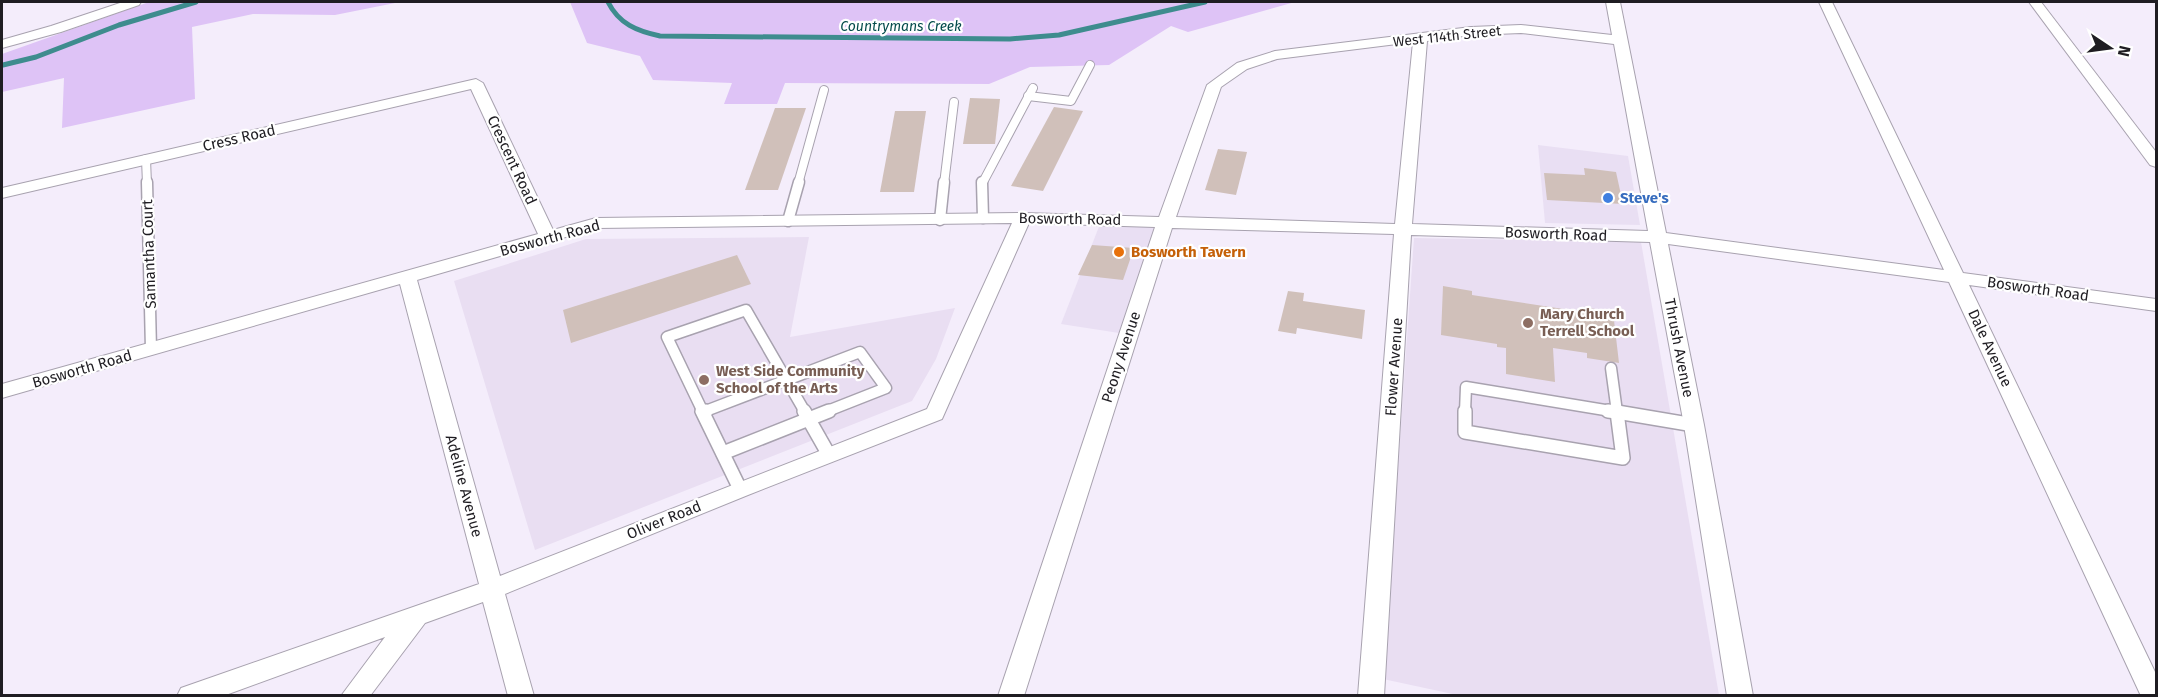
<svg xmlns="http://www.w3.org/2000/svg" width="2158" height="697" viewBox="0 0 2158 697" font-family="'Fira Sans',sans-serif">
  <rect width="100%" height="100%" fill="#f4edfb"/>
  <g fill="#e9dff3">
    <path d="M1538,145L1628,156L1640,225L1545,223Z"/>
    <path d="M1100,224L1158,226L1119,333L1061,324Z"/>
  </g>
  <g fill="#e9def2">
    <path d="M809,237L790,337L955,308L936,359L912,401L535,550L454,281L586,239Z"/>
    <path d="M1414,238L1641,242L1719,695L1462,696L1383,679Z"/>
  </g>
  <g fill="#dec3f6">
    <path d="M149,2H400L335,15L253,14L192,27L195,99L62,128L64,78L2,92V54Z"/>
    <path d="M570,2H1295L1188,32L1171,26L1109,65L1030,67L989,84L785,83L777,104H724L732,83L653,80L640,56L587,43Z"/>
  </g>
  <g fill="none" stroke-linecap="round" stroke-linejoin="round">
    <g stroke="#3e8c8e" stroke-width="5">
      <path d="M608,2C619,24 637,31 660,36L1010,39L1059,35L1205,2"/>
      <path d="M3,65L36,57L119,25L196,2"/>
    </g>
  </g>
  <g fill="#d0c0ba">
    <path d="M970,98L1000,99L995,144H963Z"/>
    <path d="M1054,107L1083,111L1043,191L1011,186Z"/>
    <path d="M775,108H806L778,190H745Z"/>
    <path d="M895,111H926L914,192H880Z"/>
    <path d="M1218,149L1247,152L1236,195L1205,190Z"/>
    <path d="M1584,168L1616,172L1623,204L1547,200L1544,173L1585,175Z"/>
    <path d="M1092,245L1134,248L1123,280L1078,275Z"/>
    <path d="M737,255L751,284L571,343L563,310Z"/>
    <path d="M1443,286L1472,291V295L1583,312V307L1613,312L1619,363L1587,358V353L1553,348L1555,382L1506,374V348L1497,347V344L1441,335Z"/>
    <path d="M1288,291L1304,293L1303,301L1365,310L1362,339L1297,328L1296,334L1278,331Z"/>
  </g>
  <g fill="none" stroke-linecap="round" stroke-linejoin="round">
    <g stroke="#a8a2af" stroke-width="10">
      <g id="lane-far2">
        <path d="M1028,96L1071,101L1090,65"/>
        <path d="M146,159L147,184"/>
        <path d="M798,184L824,90"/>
        <path d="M944,184L954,102"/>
        <path d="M982,184L1033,88"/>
      </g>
    </g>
    <g stroke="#a8a2af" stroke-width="13">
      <g id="lane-far1">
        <path d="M147,182L151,349"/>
        <path d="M982,182L983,218"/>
        <path d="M940,220L944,182"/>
        <path d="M788,221L799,182"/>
        <path d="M1611,368L1617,412"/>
        <path d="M703,412L860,352L886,388L825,412"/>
        <path d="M703,412L667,337L746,310L805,412"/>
        <path d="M1465,412L1466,387L1617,412"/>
      </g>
    </g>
    <g stroke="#a8a2af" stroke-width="16">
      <g id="lane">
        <path d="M702,411L740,489"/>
        <path d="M804,411L829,455"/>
        <path d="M1465,411V432L1623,458L1617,412"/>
        <path d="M1608,411L1617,412"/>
        <path d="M703,412L706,411"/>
        <path d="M1617,412L1694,425"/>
        <path d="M723,453L829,411"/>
      </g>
    </g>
    <g stroke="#a8a2af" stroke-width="2">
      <g id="street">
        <path d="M123,2H141L139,5L61,32L2,48V40L51,26Z"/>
        <path d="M1606,2H1620L1666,233L1944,270L1819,2H1832L1963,273L2156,299V311L1969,285L2156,674V696H2141L1949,282L1668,244L1704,425L1753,696H1727L1684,425L1650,242L1411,235L1384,696H1358L1394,234L1172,228L1024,696H998L1155,227L1029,223L942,419L748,495L505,594L534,696H508L483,602L425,623L370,696H341L385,637L223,696H177L181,688L479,584L400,284L2,398V384L538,234L471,89L2,198V188L476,79L483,83L553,230L596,218L1023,213L1159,217L1207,85L1237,63L1275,51L1471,27L1521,25L1612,35ZM1521,33L1614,44L1648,231L1412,224L1427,41L1471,35ZM1413,42L1395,224L1176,217L1221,87L1247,69L1277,59ZM1012,223L927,409L500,576L417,280L597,228Z"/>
        <path d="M2029,2H2041L2156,152V167L2150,165Z"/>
      </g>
    </g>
    <use href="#lane-far2" stroke="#fff" stroke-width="8"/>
    <use href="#lane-far1" stroke="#fff" stroke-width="10"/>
    <use href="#lane" stroke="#fff" stroke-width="13"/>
    <use href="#street" fill="#fff" fill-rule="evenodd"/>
  </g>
  <circle fill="#3f7fe0" stroke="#fff" stroke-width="2" cx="1608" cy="198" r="6"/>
  <circle fill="#e8710a" stroke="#fff" stroke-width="2" cx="1119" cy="252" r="6"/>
  <g fill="#8d6e63" stroke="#fff" stroke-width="2">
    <circle cx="1528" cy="323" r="6"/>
    <circle cx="704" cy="380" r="6"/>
  </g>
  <g text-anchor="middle" stroke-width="4.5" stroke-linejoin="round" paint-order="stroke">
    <g font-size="14" font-style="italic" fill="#044b4b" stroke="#fff">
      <text x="901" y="31">Countrymans Creek</text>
    </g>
    <g font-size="14" fill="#1f1d22" stroke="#fff">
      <text transform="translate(1447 36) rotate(-6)" y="5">West 114th Street</text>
    </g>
    <g font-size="15" fill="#1f1d22" stroke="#fff">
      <text transform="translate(239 138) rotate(-13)" y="5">Cress Road</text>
      <text transform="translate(512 160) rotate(65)" y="5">Crescent Road</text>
      <text transform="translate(1070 219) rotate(1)" y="5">Bosworth Road</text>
      <text transform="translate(1556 234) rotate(2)" y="5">Bosworth Road</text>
      <text transform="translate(550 238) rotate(-15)" y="5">Bosworth Road</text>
      <text transform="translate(149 254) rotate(-92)" y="5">Samantha Court</text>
      <text transform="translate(2038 289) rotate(8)" y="5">Bosworth Road</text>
      <text transform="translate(1679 348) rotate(79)" y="5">Thrush Avenue</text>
      <text transform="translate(1990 348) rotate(65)" y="5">Dale Avenue</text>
      <text transform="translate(1121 357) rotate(-72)" y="5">Peony Avenue</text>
      <text transform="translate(1394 367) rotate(-86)" y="5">Flower Avenue</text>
      <text transform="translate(82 369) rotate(-16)" y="5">Bosworth Road</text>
      <text transform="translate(464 486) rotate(75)" y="5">Adeline Avenue</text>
      <text transform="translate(664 520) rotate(-22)" y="5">Oliver Road</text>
    </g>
    <g font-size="15" font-weight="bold" fill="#366cbe" stroke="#fff" text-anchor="start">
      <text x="1620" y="203">Steve's</text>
    </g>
    <g font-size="15" font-weight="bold" fill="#c56008" stroke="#fff" text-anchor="start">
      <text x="1131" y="257">Bosworth Tavern</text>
    </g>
    <g font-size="15" font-weight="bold" fill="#785e54" stroke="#fff" text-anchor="start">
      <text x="1540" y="319">Mary Church<tspan x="1540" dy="17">Terrell School</tspan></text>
      <text x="716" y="376">West Side Community<tspan x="716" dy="17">School of the Arts</tspan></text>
    </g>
  </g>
  <rect width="2158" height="697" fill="none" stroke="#1f1d22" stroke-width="6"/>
  <g transform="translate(2110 48) rotate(103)" stroke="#ffffff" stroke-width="4.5" paint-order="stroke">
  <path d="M0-4.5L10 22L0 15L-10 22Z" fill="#1f1d22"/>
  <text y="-9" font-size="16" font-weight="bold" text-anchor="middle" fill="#1f1d22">N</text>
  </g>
</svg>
